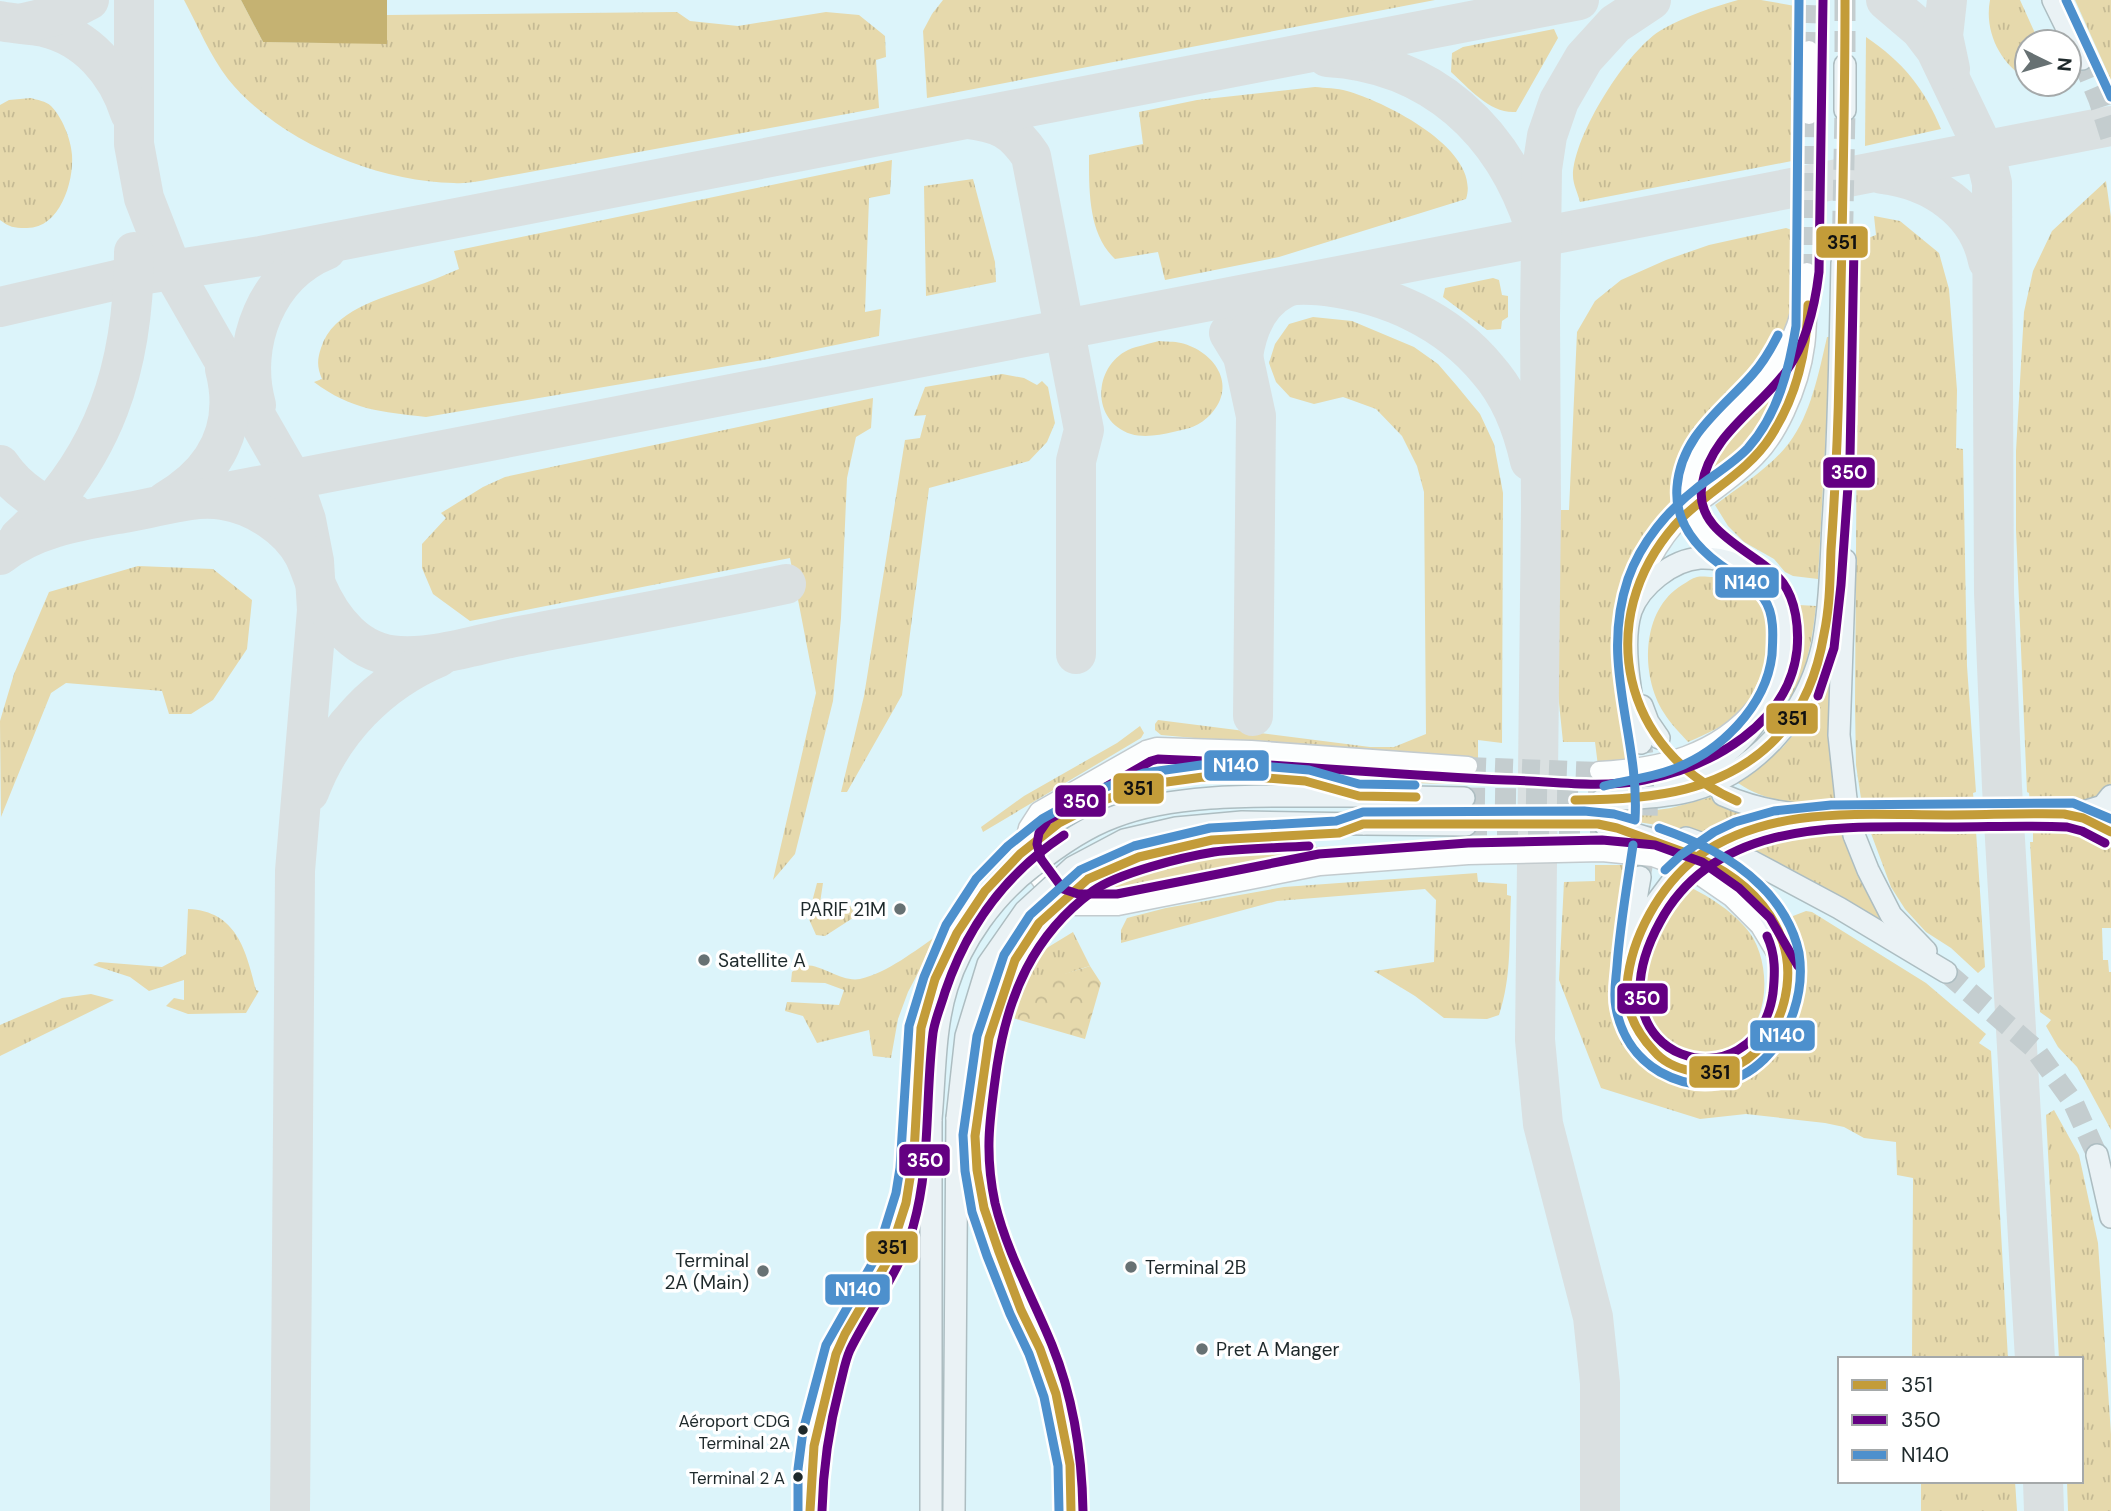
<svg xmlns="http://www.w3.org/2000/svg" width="2111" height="1511" viewBox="0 0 2111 1511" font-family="'DM Sans',sans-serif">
  <defs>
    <pattern id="grass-tufts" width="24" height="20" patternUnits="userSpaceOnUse" patternTransform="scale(1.75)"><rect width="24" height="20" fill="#e6d9ac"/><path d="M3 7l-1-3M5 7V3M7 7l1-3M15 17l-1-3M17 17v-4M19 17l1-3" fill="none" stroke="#c5ba94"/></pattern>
    <pattern id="forest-crowns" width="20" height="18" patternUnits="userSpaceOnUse" patternTransform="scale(1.75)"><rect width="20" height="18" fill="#e6d9ac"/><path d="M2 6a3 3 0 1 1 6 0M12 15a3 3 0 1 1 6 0" fill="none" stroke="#c5ba94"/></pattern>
  </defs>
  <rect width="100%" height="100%" fill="#eef6f8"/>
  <path fill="#dcf4fa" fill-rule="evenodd" d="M0,0H2111V1511H0ZM2027,42H2069V84H2027ZM1840,1359H2081V1481H1840Z"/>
  <g fill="url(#grass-tufts)">
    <path d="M184,0H241L263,42L387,43V15L677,12L690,21L738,26L826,12L859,15L885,36L886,57L876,60L879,108L491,179C479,181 467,184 454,183C376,182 278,141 228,79C210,56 198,26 184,0Z"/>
    <path d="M943,0H1435L927,98L923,31L932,14Z"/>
    <path d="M1738,0H1761L1795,6L1797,160L1580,202C1578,194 1573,184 1573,176C1573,136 1628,48 1663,29C1686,16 1713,7 1738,0Z"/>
    <path d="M1990,0H2020L2039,42H2027V79C2000,64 1984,31 1990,0Z"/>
    <path d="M2075,0H2111V80Z"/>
    <path d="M1554,29L1558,38L1516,112C1490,114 1469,88 1451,72L1452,53L1463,47Z"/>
    <path d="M1866,37C1903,62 1924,88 1941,129L1865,146Z"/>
    <path d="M1315,87C1325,88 1337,88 1347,91C1386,102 1482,150 1466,199L1279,257L1165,280L1158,252L1115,259C1088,234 1089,190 1089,155L1143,144L1139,112L1197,100Z"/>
    <path d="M31,98C37,100 46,101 51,106C62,117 71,139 72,155C74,183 59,230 25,228C14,228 9,227 0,220V105L9,100Z"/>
    <path d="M892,160L890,194L869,198L865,312L881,309L879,336L763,360L426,417C382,412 351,410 314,382L322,379C317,367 317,360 321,348C333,310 380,299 413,287C429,282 444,275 459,269L454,251Z"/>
    <path d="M973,179L995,262L996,282L926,296L924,186Z"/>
    <path d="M2106,181L2111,217V787L2097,801L2084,800L2062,806L2030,803L2029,793L2027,792L2016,530V451L2024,312L2033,271L2052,231Z"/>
    <path d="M1874,216L1900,221L1939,253L1949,289L1957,390L1956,448L1963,449L1967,666L1976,792L1973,793L1974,803L1862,805L1856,765L1855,705L1858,242L1876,235Z"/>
    <path d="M1786,228L1795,231L1799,285L1790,324L1769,366L1694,442L1678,505L1634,577L1621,676L1634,762L1598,766L1595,742H1563L1541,527L1561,510H1569L1577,332L1595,301L1621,280L1666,260L1709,245Z"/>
    <path d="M1493,278L1499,280L1502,295L1508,296V317L1502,321L1501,329L1487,330L1443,297L1445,288Z"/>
    <path d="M1313,317L1352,321L1414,347L1438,364L1457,386L1480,414L1494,444L1503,493L1502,743L1478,740V759L1395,756L1161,735L1155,730V724L1158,720L1370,747H1394L1426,734L1424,492L1417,466L1402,436L1376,409L1343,397L1314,404L1290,397L1276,382L1269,363L1275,344L1289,324Z"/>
    <path d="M1827,337H1831L1818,579L1793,576L1785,572L1774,559L1744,542L1728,526L1715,505C1740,486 1770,468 1789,443C1811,414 1819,372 1827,337Z"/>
    <path d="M1801,340L1791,387L1759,441L1726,473L1718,478L1707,476C1698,440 1756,408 1775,382C1785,369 1793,354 1801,340Z"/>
    <path d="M1159,341C1166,342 1174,341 1181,343C1214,351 1238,385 1211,414C1200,426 1188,429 1173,432C1160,435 1144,438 1131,434C1091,421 1093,367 1128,350C1137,346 1149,344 1159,341Z"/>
    <path d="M1002,374L1024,378L1037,385L1042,381L1048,387L1055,423L1047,442L1029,461L929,488L902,695L847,792H841L864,696L905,440L920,438L926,415L914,416L925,387Z"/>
    <path d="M873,398L871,428L856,437L847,478L841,618L833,701L795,854L773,880L816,693L790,558L470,621L433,594L422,568V544L446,518L441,513L483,487L505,477Z"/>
    <path d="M138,566L213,569L252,600L247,649L213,700L191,714H169L162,691L66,683L51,693L1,817L0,721L14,674L49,592Z"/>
    <path d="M1713,577C1720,578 1728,579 1734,581C1777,601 1776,649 1757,684C1753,692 1749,702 1743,708C1729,725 1708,733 1688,742C1680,733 1670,723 1664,713C1640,675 1641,610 1682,585C1687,582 1692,578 1697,577C1702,576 1708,577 1713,577Z"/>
    <path d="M1799,605L1816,606C1812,642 1807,669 1791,701L1789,696C1802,660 1805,643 1799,605Z"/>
    <path d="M1831,667L1839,805C1803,805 1769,804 1738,783L1783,747L1812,712Z"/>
    <path d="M1140,726L1144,733L1141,738L983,832L981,827L1024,796L1117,743Z"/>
    <path d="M1177,753L1196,772L1163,775L1134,781L1049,816L1138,761L1151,756Z"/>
    <path d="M1240,758L1290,762L1410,777L1478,778V785L1253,778Z"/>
    <path d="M1715,796L1762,819L1714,839L1700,832L1607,817L1671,808Z"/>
    <path d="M1869,828L1976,831L1985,967L1978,973L1951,948L1926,932L1905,909L1891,887Z"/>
    <path d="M2061,830C2078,832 2100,833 2111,848V928H2102L2103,960H2108L2109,972H2111V1130L2077,1067L2058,1047L2046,1026L2051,1020L2040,1012L2030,842H2033V832Z"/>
    <path d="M1823,831L1845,833L1896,934L1737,849C1765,834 1791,832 1823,831Z"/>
    <path d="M1476,842V849L1338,857L1230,874L1139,894L1105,899L1090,895C1151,855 1225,853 1295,848C1356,845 1416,843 1476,842Z"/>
    <path d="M1595,865H1622L1636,868L1618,1004L1625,1032L1635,1055L1681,1084L1710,1086L1738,1082L1763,1065L1787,1037L1799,997L1802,965L1788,928L1793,916L1806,911L1812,912L1926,983L1986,1034L1979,1043L1991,1051L2008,1359H1912L1913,1178L1897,1175L1896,1142L1864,1138L1844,1127L1825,1123L1746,1114L1700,1119L1601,1088L1559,980L1564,882L1595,881Z"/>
    <path d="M1477,873L1478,882L1507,884V895L1511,896C1509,935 1512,977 1499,1015L1487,1019L1444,1018L1415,996L1374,971L1434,962L1436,900L1425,889L1277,901L1121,943V930L1127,918L1166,908L1284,887Z"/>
    <path d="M817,883H823L818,916L846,899L856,916L825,936L816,935L808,917Z"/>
    <path d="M1690,887C1711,898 1729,909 1745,927C1770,954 1772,1013 1744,1039C1719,1063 1673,1055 1656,1026C1649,1013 1647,999 1647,985C1647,943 1658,914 1690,887Z"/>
    <path d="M188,909C237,911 246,951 256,990L259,991L246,1013L188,1014L166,1006L174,998L184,1000V980L149,991L130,977L93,965L99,962L162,967L186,954Z"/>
    <path d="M1073,932L1090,966C1062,975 1036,982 1014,1002L1021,975L1032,957Z"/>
    <path d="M938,935L908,992L898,1019L891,1058L873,1056L869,1030L817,1043L803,1016L785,1011L787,1002L839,1005L844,990L825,983L791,982L792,972C795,970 797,967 801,966C818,961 841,983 860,979C889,972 914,951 938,935Z"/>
    <path d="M91,994L114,1000L0,1056V1025L62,998Z"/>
    <path d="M2054,1110L2079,1155L2098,1243L2111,1434V1511H2068L2067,1481H2081V1359H2059L2046,1115Z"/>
    <path d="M1921,1481H2015L2017,1511H1921Z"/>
  </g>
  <path fill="url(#forest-crowns)" d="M1090,966L1101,983L1085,1039L1009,1017C1011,1012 1012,1006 1015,1001C1030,980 1067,974 1090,966Z"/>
  <path fill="#c5b272" d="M241,0H387V44L263,42Z"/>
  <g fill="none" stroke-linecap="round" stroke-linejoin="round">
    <g stroke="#dae0e1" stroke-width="40">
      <path d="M134,0V144L144,198L172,270L292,479L306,520L314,561L317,610L295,871L290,1511"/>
      <path d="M1886,0L1920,29L1936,50L1984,150L1992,183L1994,593L2002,787L2035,1359"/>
      <path d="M1947,0L1943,36L1950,69"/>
      <path d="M0,21C14,24 29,24 44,27C87,37 117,72 130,113"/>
      <path d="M24,23L62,14L89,0"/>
      <path d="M1327,57C1432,63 1504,131 1535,228"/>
      <path d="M968,119C999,123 1013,129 1031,156L1084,430L1076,461V654"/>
      <path d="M1882,174C1932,180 1978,210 1988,261"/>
      <path d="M0,307L134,276L261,256L1579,0"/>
      <path d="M1229,333L1243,356L1256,416L1253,716"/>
      <path d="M1243,356C1247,330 1258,302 1283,289C1293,283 1313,285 1325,286C1388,294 1447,320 1488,370C1510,395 1523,429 1530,461"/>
      <path d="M256,405C239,344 267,274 326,250"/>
      <path d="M0,465C17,490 44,508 74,514"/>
      <path d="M191,499L2111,126"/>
      <path d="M166,501C216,472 240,427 225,369"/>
      <path d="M19,538C105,458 134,367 134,252"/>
      <path d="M0,555C36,526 85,520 129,512C160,507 192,495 223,500C255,505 289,527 304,555C309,565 312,575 316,585C331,620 358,655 400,656C440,658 481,643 520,636C609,619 697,603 786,584"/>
      <path d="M309,792C332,731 379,682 439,657"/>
      <path d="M2043,1481L2044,1511"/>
      <path d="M1600,1511V1383L1593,1317L1543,1124L1535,1040L1541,509L1540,317L1542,169L1547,136L1559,101L1584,58L1615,24L1651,0"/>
    </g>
    <g stroke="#c4cdcf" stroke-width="18" stroke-dasharray="18 9" stroke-linecap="butt">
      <path d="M1809,50L1811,0"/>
      <path d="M1807,272L1809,115"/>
      <path d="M1468,766L1599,771"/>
    </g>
    <g stroke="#c4cdcf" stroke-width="21" stroke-dasharray="21 10" stroke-linecap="butt">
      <path d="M1845,0V65"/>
      <path d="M2082,59L2099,100L2111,138"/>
      <path d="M1842,263L1845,110"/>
      <path d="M1464,798L1602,800"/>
      <path d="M1940,815H2073"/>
      <path d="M1466,825H1605"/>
      <path d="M1640,877C1650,831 1649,788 1641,743"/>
      <path d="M1946,972L2034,1048L2073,1102L2097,1155"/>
    </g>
    <g stroke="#c3cbce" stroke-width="21">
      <g id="minor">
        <path d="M1809,115V50"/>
        <path d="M1738,561C1729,555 1718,550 1711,542C1679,509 1686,462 1714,429C1726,414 1744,403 1757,388C1779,365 1797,334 1802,303"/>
        <path d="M1635,599C1645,564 1666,529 1694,506C1715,490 1738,475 1756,456C1768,444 1778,427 1785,412C1809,361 1808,327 1807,272"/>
        <path d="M1468,766L1251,750L1157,747L1146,750L1039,811L1028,828L1024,844L1030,864L1055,900L1076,906H1118L1320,866L1468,855L1602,852L1653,857L1696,873L1731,897L1760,926L1787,971"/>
        <path d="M1599,771C1660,768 1717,755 1757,706"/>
      </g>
    </g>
    <g stroke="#adbdc1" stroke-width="24">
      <g id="major">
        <path d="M2053,0L2082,59"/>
        <path d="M1845,110V65"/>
        <path d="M1845,560L1839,735L1846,799"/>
        <path d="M1642,706L1648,722L1659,738"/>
        <path d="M1641,743C1633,709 1620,645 1631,611C1640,586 1672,560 1700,558C1722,557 1747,566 1763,581C1766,584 1772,588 1774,592C1782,606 1785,623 1785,638C1785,652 1784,668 1779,680C1775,690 1769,699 1764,709C1744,745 1704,775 1664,783"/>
        <path d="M1723,795C1790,825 1867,816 1940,815"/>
        <path d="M1357,796L1464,798"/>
        <path d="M1602,800C1628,799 1655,798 1681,793C1753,778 1808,715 1823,644C1830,605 1831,563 1833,523C1839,436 1840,350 1842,263"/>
        <path d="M2073,815L2103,806L2111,796"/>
        <path d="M2073,815L2104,827L2111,833"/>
        <path d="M1363,824L1466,825"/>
        <path d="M1605,825C1650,839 1698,851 1737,879C1756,893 1773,916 1782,938C1788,953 1787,974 1785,990C1784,997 1784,1005 1782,1011C1768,1060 1718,1083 1673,1065C1647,1054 1632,1030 1628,1003C1626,993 1628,982 1629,972C1631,939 1634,908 1640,877"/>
        <path d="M1854,835L1868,870L1891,915L1926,951"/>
        <path d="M1686,838L1753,862L1839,908L1946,972"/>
        <path d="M1719,843C1743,832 1767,823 1794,821"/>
        <path d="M1636,942L1650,911L1671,883"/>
        <path d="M931,1119V1511"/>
        <path d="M2097,1155L2111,1217"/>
        <path d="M954,1511L957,1118"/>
      </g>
    </g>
    <use href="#minor" stroke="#fcfefe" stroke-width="18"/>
    <use href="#major" stroke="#eaf2f5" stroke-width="21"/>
    <g stroke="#adbdc1" stroke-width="24" stroke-linecap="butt">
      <g id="major-bridge">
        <path d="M1846,799L1854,835"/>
        <path d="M957,1118L966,1036L988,964L1025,911L1073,867L1124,840L1176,828L1242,822L1363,824"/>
        <path d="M931,1119C935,1076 934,1028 947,987C962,940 994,896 1032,867C1057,847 1084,828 1114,817C1183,790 1284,797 1357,796"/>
      </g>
    </g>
    <use href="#major-bridge" stroke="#eaf2f5" stroke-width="21"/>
    <g stroke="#fff" stroke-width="14">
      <g id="bus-1">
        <path d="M1575,800C1649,800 1727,793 1780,734C1804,707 1818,670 1824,634C1830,606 1830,578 1831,550C1835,492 1838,434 1839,375C1842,250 1845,125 1845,0"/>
        <path d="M1737,801C1622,751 1592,620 1675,525C1705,492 1747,474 1771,436C1797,396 1807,352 1808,305"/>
        <path d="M1697,857C1734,874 1768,900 1782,940C1804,998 1761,1086 1691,1071C1677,1068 1663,1062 1654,1051C1636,1032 1625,1011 1627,985C1631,937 1660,886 1697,857Z"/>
        <path d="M1697,857C1769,805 1862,815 1946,815C1986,815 2025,813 2064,814L2083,818L2111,832"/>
        <path d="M810,1511L814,1446L836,1354L845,1334L887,1262L906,1203L914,1153L921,1028L935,979L957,933L985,891L1020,854L1059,823L1104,800L1152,784L1203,777L1267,778L1305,781L1359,796L1416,797"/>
        <path d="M1071,1511L1070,1465L1056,1394L1040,1349L1021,1310L999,1252L984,1208L977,1170L975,1136L989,1038L1015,960L1039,923L1088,879L1139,857L1212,840L1339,833L1363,824H1598L1617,828L1697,857"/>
      </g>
    </g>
    <g stroke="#fff" stroke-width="14">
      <g id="bus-2">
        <path d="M1818,696L1834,648L1841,585L1850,458L1854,246"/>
        <path d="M1767,936C1776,955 1775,974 1773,993C1757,1107 1582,1065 1660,922C1717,816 1847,827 1950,827C1989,827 2028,825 2067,827L2082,831L2105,843"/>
        <path d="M1798,966L1770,918L1739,888L1702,862L1655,845L1602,840L1468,843L1319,854L1117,894H1078L1063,889L1041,859L1037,844L1039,833L1048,820L1151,761L1158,759C1274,763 1390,775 1506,780C1551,781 1599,789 1644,780C1711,767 1789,724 1797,650C1799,628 1796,601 1783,583C1759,551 1693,535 1702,485C1710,435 1759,409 1787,370C1807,342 1815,306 1819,272L1823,0"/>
        <path d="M822,1511C823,1468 829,1427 840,1385C843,1374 845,1361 850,1350C870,1309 900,1272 913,1227C931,1164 925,1098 933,1033C935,1019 941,1006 945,992C967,926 1005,874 1064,835"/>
        <path d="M1083,1511C1082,1453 1074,1399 1052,1345C1033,1298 1007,1253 995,1203C984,1151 990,1117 997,1066C1008,995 1033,935 1093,891C1118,873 1183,857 1214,852C1245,848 1277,848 1309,846"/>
      </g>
    </g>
    <g stroke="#fff" stroke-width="14">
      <g id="bus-3">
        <path d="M2066,0L2111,97"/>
        <path d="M1604,786C1626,780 1650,778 1671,770C1719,753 1766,707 1772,655C1773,638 1775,614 1764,599C1756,587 1742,580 1731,572C1701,553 1674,525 1677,487C1681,436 1721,410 1752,375C1763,363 1771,349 1778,335"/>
        <path d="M1633,845C1627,886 1620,925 1617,966C1616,980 1613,994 1616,1008C1621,1035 1636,1058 1660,1072C1741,1117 1811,1032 1799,953C1794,928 1779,903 1760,885C1732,857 1696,841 1659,828"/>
        <path d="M1665,870L1681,855L1714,832L1735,822L1774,811L1831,805L2073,803L2111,819"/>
        <path d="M798,1511V1469L803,1431L826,1345L876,1257L896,1193L900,1168L909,1026L924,977L946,925L976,879L1008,846L1042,819L1087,794L1144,773L1201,765L1260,766L1309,770L1359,784L1415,785"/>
        <path d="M1059,1511L1058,1466L1044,1397L1029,1354L1010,1314L987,1256L972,1212L965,1171L963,1135L977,1036L1004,955L1030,915L1080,870L1134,846L1210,828L1336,821L1363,812L1584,811L1614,814L1635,820C1640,735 1599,665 1628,579C1641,542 1668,510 1698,487C1715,474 1734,463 1748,448C1778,414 1789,370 1796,326L1799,0"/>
      </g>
    </g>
    <use href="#bus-1" stroke="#c39c39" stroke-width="9"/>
    <use href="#bus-2" stroke="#640082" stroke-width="9"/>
    <use href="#bus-3" stroke="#4d90cd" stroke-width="9"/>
  </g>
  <g fill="#677173" stroke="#fff" stroke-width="2.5">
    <circle cx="900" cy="909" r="7"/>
    <circle cx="704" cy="960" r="7"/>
    <circle cx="1131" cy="1267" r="7"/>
    <circle cx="763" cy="1271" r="7"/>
    <circle cx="1202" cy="1349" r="7"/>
  </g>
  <g fill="#1e292b" stroke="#fff" stroke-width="2.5">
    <circle cx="803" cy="1430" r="6"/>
    <circle cx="798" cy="1477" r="6"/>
  </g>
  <g text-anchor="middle" stroke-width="7" stroke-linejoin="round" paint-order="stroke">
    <g font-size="17" fill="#1e292b" stroke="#fff" text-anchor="end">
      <text x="790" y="1427">Aéroport CDG<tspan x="790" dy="22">Terminal 2A</tspan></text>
      <text x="785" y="1484">Terminal 2 A</text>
    </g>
    <g font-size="19" fill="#1e292b" stroke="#fff" text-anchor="start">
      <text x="886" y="916" text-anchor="end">PARIF 21M</text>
      <text x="718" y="967">Satellite A</text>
      <text x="749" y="1267" text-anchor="end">Terminal<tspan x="749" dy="22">2A (Main)</tspan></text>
      <text x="1145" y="1274">Terminal 2B</text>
      <text x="1216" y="1356">Pret A Manger</text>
    </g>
  </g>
  <g stroke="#fff" stroke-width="2.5">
    <rect x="1815" y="225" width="54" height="34" rx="7" fill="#c39c39"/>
    <rect x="1822" y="456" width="54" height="33" rx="7" fill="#640082"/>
    <rect x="1714" y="566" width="66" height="33" rx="7" fill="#4d90cd"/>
    <rect x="1765" y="702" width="54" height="33" rx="7" fill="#c39c39"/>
    <rect x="1203" y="749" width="67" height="33" rx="7" fill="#4d90cd"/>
    <rect x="1112" y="772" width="53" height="33" rx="7" fill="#c39c39"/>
    <rect x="1054" y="784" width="53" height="34" rx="7" fill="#640082"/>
    <rect x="1616" y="982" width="53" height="33" rx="7" fill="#640082"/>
    <rect x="1749" y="1019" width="67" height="33" rx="7" fill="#4d90cd"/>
    <rect x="1688" y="1055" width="53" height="34" rx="7" fill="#c39c39"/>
    <rect x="898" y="1143" width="53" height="34" rx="7" fill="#640082"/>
    <rect x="865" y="1230" width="54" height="34" rx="7" fill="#c39c39"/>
    <rect x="824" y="1273" width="67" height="33" rx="7" fill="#4d90cd"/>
  </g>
  <g font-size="19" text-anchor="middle" font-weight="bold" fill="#fff">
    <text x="1849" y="479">350</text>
    <text x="1747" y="589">N140</text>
    <text x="1236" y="772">N140</text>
    <text x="1081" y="808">350</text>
    <text x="1642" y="1005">350</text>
    <text x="1782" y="1042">N140</text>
    <text x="925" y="1167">350</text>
    <text x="858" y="1296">N140</text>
  </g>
  <g font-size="19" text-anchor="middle" font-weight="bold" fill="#111">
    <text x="1842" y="249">351</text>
    <text x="1792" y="725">351</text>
    <text x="1138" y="795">351</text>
    <text x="1715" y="1079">351</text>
    <text x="892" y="1254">351</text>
  </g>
  <rect x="1838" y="1357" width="245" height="126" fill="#ffffff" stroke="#a5a9aa" stroke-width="2"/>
  <rect x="1852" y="1380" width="35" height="10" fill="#c39c39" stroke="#a5a9aa" stroke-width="2"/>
  <text x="1901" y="1392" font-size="21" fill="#1e292b">351</text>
  <rect x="1852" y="1415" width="35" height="10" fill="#640082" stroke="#a5a9aa" stroke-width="2"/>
  <text x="1901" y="1427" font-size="21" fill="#1e292b">350</text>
  <rect x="1852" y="1450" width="35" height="10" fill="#4d90cd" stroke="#a5a9aa" stroke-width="2"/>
  <text x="1901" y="1462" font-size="21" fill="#1e292b">N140</text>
  <g transform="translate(2048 63) rotate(95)"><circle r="33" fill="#ffffff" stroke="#a5a9aa" stroke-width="2"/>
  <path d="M0-5L12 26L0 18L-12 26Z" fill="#677173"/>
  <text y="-10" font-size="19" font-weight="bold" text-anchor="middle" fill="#1e292b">N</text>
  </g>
</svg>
